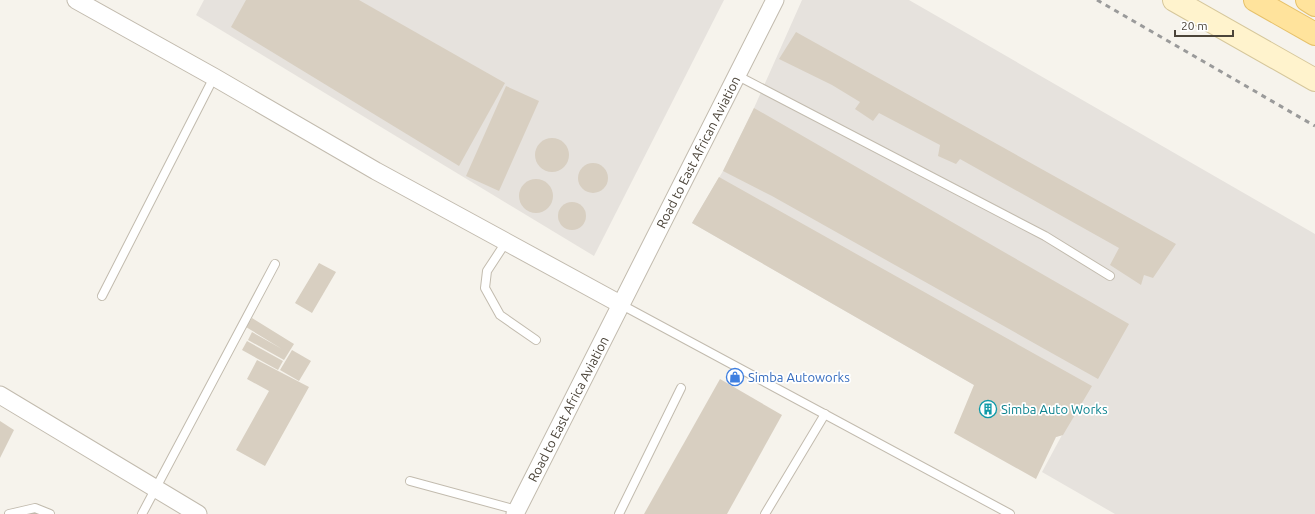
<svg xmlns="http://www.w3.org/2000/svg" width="1315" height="514" viewBox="0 0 1315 514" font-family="Ubuntu,sans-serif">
  <rect width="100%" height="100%" fill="#f6f3ec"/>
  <g fill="#e6e2dd">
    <path d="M204,0H724L594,256L196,15Z"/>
    <path d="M802,0H909L1315,234V514H1115L1042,472L1062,435L1056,437L974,385L692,223L723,171L754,108Z"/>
  </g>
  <g fill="#d8cfc1">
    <path d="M246,0H359L505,83L459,166L231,27Z"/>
    <path d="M796,32L1176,244L1153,278L1144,275L1141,285L1110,265L1119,248L960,159L956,164L938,156L940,145L879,113L873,121L855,109L860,102L832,85L779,59Z"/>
    <path d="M506,86L539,101L499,191L466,176Z"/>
    <path d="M754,108L1129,324L1098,379L772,196L723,171Z"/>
    <circle cx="552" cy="155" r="17"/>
    <circle cx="593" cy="178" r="15"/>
    <path d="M719,177L1092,386L1063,435L1056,437L1036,479L954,433L974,385L692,223Z"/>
    <circle cx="536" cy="196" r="17"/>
    <circle cx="572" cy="216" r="14"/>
    <path d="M319,263L336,272L312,313L295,303Z"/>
    <path d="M252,318L294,344L284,360L248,340L252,332L282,349L246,327Z"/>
    <path d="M247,341L283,361L278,370L242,350Z"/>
    <path d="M292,350L311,361L299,381L280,370Z"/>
    <path d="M257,360L309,387L265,466L236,450L269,391L247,379Z"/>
    <path d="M720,379L782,415L727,514H644Z"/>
    <path d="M0,421L14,430L0,458Z"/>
  </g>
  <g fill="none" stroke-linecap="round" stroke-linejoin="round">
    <g stroke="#c2bbae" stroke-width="10">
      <g id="lane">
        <path d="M738,76L1045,236L1110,276"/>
        <path d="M506,242L487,271L485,288L500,315L536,340"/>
        <path d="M102,296L214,77"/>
        <path d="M620,304L1010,514"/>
        <path d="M410,481L517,510"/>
        <path d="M9,514L35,508L50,514"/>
        <path d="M142,514L275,264"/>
        <path d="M619,514L681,388"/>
        <path d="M765,514L825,414"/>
      </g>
    </g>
    <g stroke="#c2bbae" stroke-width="19">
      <g id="street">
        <path d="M76,0L214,77L376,171L620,304"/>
        <path d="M0,395L198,514"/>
        <path d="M515,514L775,0"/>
      </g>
    </g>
    <g stroke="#d6c79b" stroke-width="24">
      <path id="secondary" d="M1174,0L1315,80"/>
    </g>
    <g stroke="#e6c16a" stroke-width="24">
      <g id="primary">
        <path d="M1255,0L1315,34"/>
        <path d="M1307,0L1315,5"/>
      </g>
    </g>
    <use href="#lane" stroke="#fff" stroke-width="8"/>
    <use href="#street" stroke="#fff" stroke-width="17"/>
    <use href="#secondary" stroke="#fff3cd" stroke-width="22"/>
    <use href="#primary" stroke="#ffe39c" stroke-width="22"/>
    <path stroke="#9a9a9a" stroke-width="3" stroke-dasharray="5 5" stroke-linecap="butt" d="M1097,0L1315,126"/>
  </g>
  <defs>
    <g id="shop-ring" transform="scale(0.9)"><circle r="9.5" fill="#fff" stroke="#3f7fe0" stroke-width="1.5"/><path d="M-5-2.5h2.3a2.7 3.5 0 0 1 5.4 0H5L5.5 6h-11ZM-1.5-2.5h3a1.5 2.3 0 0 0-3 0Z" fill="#3f7fe0"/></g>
    <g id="building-ring" transform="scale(0.9)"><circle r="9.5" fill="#fff" stroke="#0f9aa8" stroke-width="1.5"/><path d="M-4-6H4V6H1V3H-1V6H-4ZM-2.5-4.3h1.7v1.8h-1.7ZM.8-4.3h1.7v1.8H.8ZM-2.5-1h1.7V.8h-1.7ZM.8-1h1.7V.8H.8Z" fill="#0f9aa8"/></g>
  </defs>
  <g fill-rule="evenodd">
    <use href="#shop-ring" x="735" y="377"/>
    <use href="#building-ring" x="988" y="409"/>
  </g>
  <g text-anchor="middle" stroke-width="3.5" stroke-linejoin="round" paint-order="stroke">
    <g font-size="13" fill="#4b4439" stroke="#fff">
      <text transform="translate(698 152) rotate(-63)" y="5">Road to East African Aviation</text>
      <text transform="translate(568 409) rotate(-63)" y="5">Road to East Africa Aviation</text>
    </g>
    <g font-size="13" fill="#366cbe" stroke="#fff" text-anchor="start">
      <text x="748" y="382">Simba Autoworks</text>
    </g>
    <g font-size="13" fill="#0d838f" stroke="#fff" text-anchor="start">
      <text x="1001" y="414">Simba Auto Works</text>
    </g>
  </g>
  <path d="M1175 30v6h58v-6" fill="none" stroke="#4b4439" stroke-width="2"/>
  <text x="1181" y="30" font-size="12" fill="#4b4439" stroke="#ffffff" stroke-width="3" paint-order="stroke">20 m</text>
</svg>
